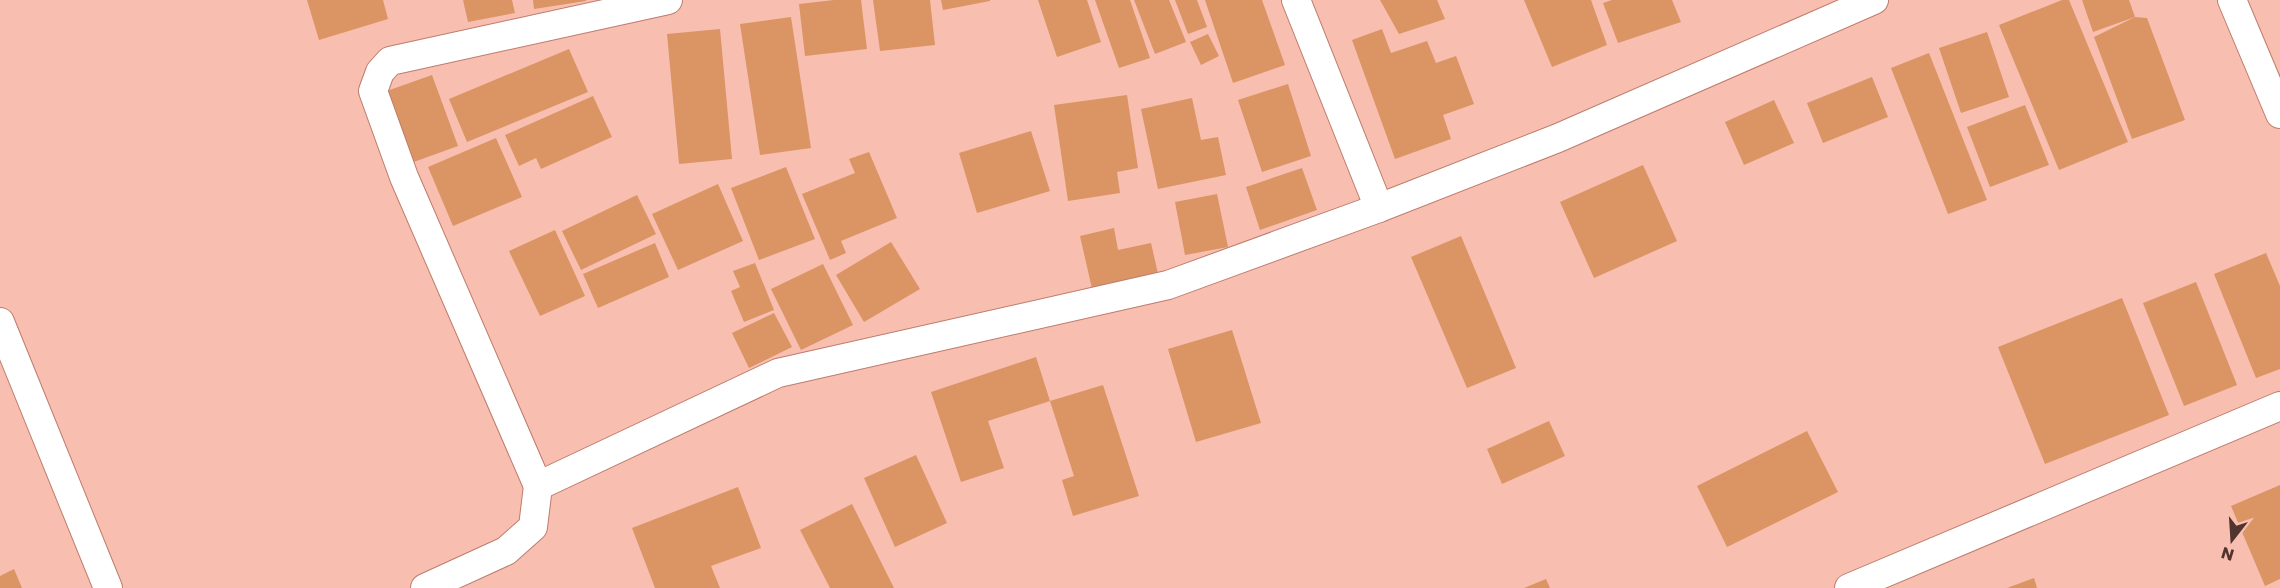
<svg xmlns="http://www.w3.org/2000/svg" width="2280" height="588" viewBox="0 0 2280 588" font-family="Poppins,sans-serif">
  <rect width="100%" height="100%" fill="#f8beb0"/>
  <g fill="#db9464">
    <path d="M307,0H383L388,19L319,40Z"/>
    <path d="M463,0H512L515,13L468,22Z"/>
    <path d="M533,0H586V1L534,9Z"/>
    <path d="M834,0H861L867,49L805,56L799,4Z"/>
    <path d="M873,0H930L935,45L880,51Z"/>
    <path d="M941,0H990V1L943,10Z"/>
    <path d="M1038,0H1087L1101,42L1057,57Z"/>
    <path d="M1095,0H1130L1150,58L1119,68Z"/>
    <path d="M1134,0H1169L1186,42L1155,54Z"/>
    <path d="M1175,0H1197L1207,27L1188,34Z"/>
    <path d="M1205,0H1262L1285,65L1233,83Z"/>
    <path d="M1380,0H1437L1445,19L1399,34Z"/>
    <path d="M1524,0H1591L1607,45L1552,67Z"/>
    <path d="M1612,0H1672L1681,22L1618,43L1603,3Z"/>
    <path d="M2062,0H2069L2128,142L2059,170L1999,25Z"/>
    <path d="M2082,0H2129L2135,17L2093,32Z"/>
    <path d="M791,17L811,148L760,155L740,24Z"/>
    <path d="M2135,17L2147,18L2185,120L2132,139L2094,37Z"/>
    <path d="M720,29L732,159L679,164L667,34Z"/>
    <path d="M1382,29L1391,53L1427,41L1436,63L1456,56L1474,104L1443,115L1451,139L1395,159L1352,40Z"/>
    <path d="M1987,32L2009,97L1961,113L1939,48Z"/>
    <path d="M1208,34L1219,56L1201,65L1190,42Z"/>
    <path d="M569,49L588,92L467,142L449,99Z"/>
    <path d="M1929,53L1987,200L1948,214L1891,68Z"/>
    <path d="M432,75L458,146L411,163L384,92Z"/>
    <path d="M1872,77L1888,117L1823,143L1807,103Z"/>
    <path d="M1288,84L1311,156L1262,172L1238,100Z"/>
    <path d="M1127,95L1138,168L1117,172L1120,193L1068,201L1054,105Z"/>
    <path d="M593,96L612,137L541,169L536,158L519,166L505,135Z"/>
    <path d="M1192,98L1201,140L1218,137L1226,175L1158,189L1141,109Z"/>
    <path d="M1774,100L1794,143L1744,165L1725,122Z"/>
    <path d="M2025,105L2049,165L1990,187L1967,127Z"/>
    <path d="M1031,131L1050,191L977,213L959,153Z"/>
    <path d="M496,138L522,197L453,226L428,167Z"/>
    <path d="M869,152L897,218L841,241L846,253L830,260L802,194L855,173L849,159Z"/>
    <path d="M1643,165L1677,241L1594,278L1560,202Z"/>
    <path d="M786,167L815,239L759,260L731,188Z"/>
    <path d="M1302,168L1317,210L1260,230L1246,187Z"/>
    <path d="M718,184L743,241L678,270L652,214Z"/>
    <path d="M1217,194L1228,247L1185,255L1175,202Z"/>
    <path d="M637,195L656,234L581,270L562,231Z"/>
    <path d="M1114,228L1118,250L1151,243L1159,278L1093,293L1080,236Z"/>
    <path d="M555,230L585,296L540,316L509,251Z"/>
    <path d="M1461,236L1516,368L1467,388L1411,257Z"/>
    <path d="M891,242L920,289L864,322L836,275Z"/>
    <path d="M655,243L669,277L598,308L583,274Z"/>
    <path d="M2266,253L2280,286V369L2256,378L2214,274Z"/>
    <path d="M755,263L774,310L744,322L731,291L740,287L733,271Z"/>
    <path d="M823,264L853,325L801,350L771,289Z"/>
    <path d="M2196,282L2237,385L2184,406L2143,303Z"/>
    <path d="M2122,298L2169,415L2045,464L1998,347Z"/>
    <path d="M774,313L792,347L749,368L732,333Z"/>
    <path d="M1232,330L1261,423L1196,442L1168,349Z"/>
    <path d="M1036,357L1050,401L988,421L1004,468L961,482L931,392Z"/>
    <path d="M1103,385L1139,496L1073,516L1062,480L1074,476L1050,401Z"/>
    <path d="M1549,421L1565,456L1502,484L1487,449Z"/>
    <path d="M1807,431L1838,492L1727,547L1697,486Z"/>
    <path d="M916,455L947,523L895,547L864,478Z"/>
    <path d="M2280,485V579L2265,586L2231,506Z"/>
    <path d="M738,487L761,548L711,566L720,588H655L632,528Z"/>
    <path d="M852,504L894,588H830L800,530Z"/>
    <path d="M14,569L22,588H0V576Z"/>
    <path d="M2034,578L2037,588H2007Z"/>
    <path d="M1546,579L1550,588H1524Z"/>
  </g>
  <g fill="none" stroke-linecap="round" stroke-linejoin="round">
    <g stroke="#be7c6c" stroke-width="30">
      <g id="minor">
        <path d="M1296,0L1379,208"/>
        <path d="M2232,0L2280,114"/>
        <path d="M0,322L108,588"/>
        <path d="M538,486L404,177L373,91L380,72L390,61L668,0"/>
        <path d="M425,588L506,551L533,527L538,486L778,373L1168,285L1379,208L1558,138L1874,0"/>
        <path d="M1849,588L2280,406"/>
      </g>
    </g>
    <use href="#minor" stroke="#fff" stroke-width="28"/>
  </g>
  <g transform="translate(2232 540) rotate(197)" stroke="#f8beb0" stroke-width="4.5" paint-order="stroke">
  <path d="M0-4.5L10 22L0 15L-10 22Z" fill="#50342d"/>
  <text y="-9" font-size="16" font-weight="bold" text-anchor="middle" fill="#50342d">N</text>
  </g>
</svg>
